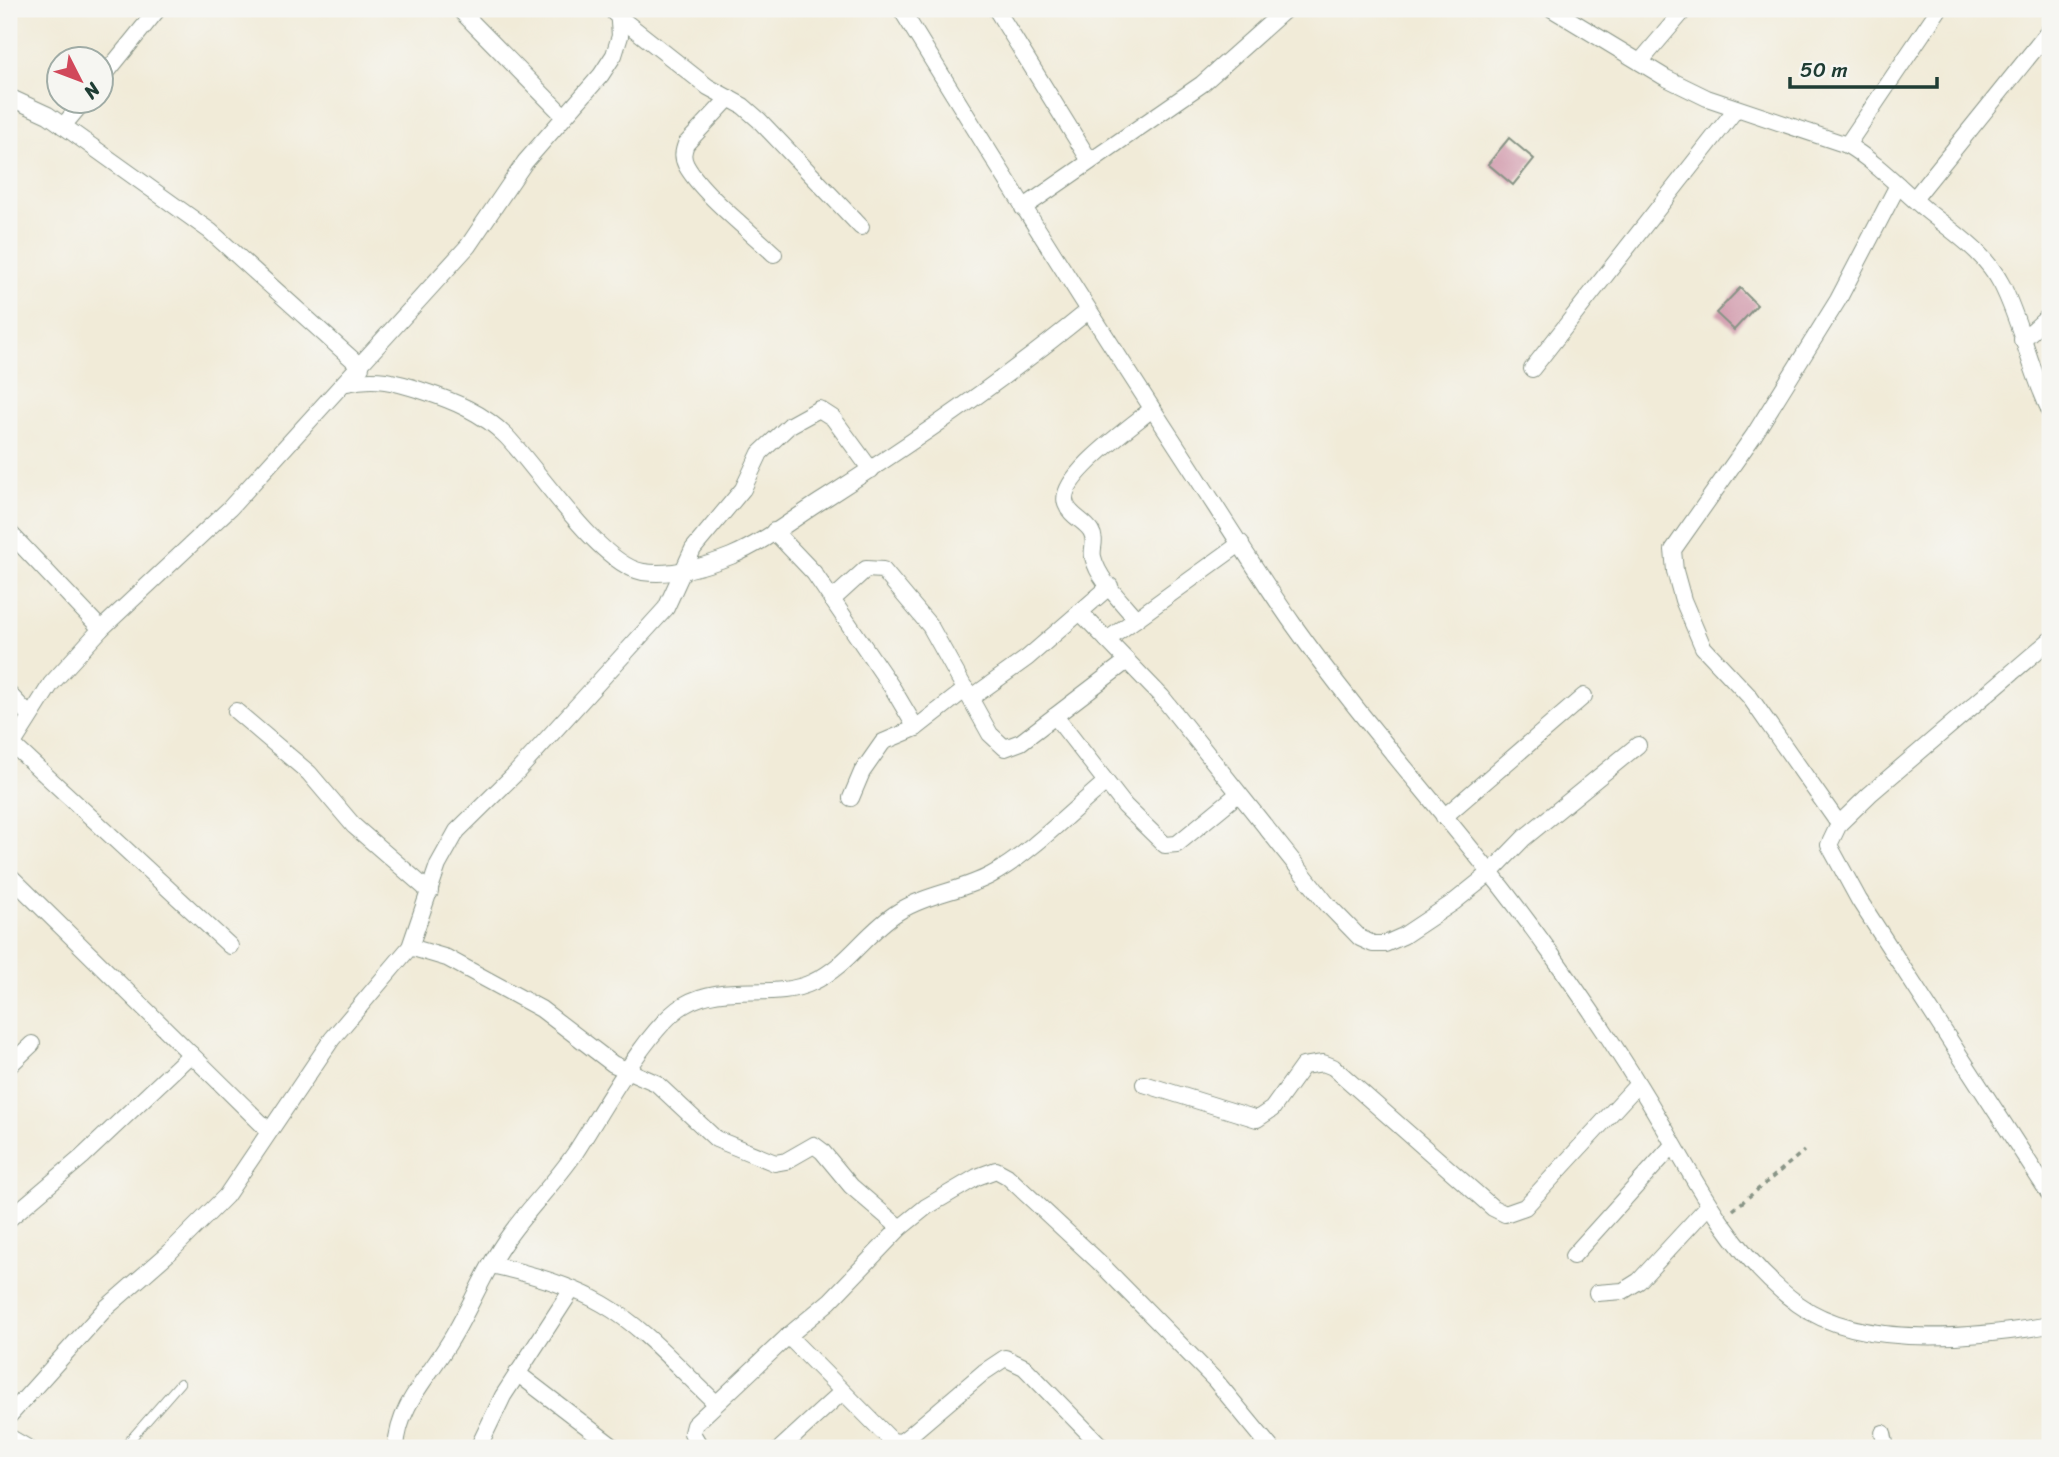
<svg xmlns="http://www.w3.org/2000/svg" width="2059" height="1457" viewBox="0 0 2059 1457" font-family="Sriracha,sans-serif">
  <rect width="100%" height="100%" fill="#f6f6f2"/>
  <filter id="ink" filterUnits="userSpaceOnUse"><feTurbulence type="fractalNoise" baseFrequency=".0143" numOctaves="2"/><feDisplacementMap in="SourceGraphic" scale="14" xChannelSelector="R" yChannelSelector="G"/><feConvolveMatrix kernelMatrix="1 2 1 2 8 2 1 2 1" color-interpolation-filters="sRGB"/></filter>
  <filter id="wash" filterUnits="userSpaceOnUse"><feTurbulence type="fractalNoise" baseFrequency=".00686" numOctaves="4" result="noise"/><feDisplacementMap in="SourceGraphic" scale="28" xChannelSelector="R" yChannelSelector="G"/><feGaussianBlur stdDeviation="1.57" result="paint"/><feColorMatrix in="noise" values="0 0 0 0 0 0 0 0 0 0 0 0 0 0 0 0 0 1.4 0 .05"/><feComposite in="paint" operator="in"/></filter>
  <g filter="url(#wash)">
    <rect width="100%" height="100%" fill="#f1ebd8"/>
    <g id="blocks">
      <g fill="#d29bad">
        <path d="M1509,138L1534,159L1513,185L1488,164Z"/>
        <path d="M1740,288L1757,305L1734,330L1716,313Z"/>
      </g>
    </g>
  </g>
  <g filter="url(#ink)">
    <use href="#blocks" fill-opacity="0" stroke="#889486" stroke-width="2"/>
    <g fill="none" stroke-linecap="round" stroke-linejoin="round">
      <g stroke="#889486" stroke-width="10">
        <path id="service" d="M123,1448L180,1383"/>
      </g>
      <g stroke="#889486" stroke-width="18">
        <g id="minor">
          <path d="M459,9L564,116"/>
          <path d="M901,9C994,161 1089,312 1187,462C1222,516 1256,571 1293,624C1373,737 1469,838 1549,951C1590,1008 1630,1068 1665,1129C1700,1192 1739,1261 1798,1304C1860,1350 1979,1337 2050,1325"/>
          <path d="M996,9L1090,161"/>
          <path d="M1552,9L1666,78L1707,98L1847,145C1877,163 1899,187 1926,210C1954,233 1985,252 2002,285C2022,325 2030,370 2050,411"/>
          <path d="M2048,9L2050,12"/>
          <path d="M614,13L708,87L743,106L759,120L861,227"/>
          <path d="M1640,62L1685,9"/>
          <path d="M102,78L158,9"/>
          <path d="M9,97L48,115L210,231L361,367"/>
          <path d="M729,98L686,144C683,152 682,157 686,165C701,193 750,231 774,254"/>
          <path d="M63,126L83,102"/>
          <path d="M1847,145L1939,9"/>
          <path d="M1914,199L2050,30"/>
          <path d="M1023,208L1202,84L1286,9"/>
          <path d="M2022,340L2050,315"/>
          <path d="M1532,369L1736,109"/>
          <path d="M347,383C375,376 396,382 423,391C454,401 483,413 506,436C538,469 600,565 643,572C671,576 706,566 731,556C765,542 795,517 826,498C917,440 1005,379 1088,311"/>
          <path d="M774,531L814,573L893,689L916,728"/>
          <path d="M9,532L101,629"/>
          <path d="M832,600L866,569L883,570L930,626L990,734L1005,748L1021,742L1127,661"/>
          <path d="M1080,612L1162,697L1327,904L1360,938L1373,944H1385L1403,936L1454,902L1489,874L1524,838L1638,745"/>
          <path d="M1136,619C1122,602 1098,579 1093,557C1091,548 1097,541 1091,531C1085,521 1070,516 1066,504C1056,478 1133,425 1152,409"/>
          <path d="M1107,640L1241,543"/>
          <path d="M2050,640L1870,794L1839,824L1829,845L1859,900L2050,1195"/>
          <path d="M9,694L29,715"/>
          <path d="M971,698L1027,658L1110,586"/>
          <path d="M236,711L309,773L354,826L430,892"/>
          <path d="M1055,716L1125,806L1165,845L1177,844L1238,794"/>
          <path d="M12,744L230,946"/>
          <path d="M9,750L51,684L101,629L230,508L468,246L525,162L601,75L614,55L620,36L618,9"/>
          <path d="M851,798L862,772L883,742L916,728L966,689"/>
          <path d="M1444,817L1584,696"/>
          <path d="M1839,824L1749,696L1703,647L1683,600L1675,571L1673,550L1754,435L1838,300L1898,185"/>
          <path d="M9,875L269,1131"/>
          <path d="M410,947L447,958L541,1009L613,1064L656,1083L716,1139L775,1163L786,1161L814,1145L822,1151L851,1186L900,1228"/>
          <path d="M9,1066L32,1044"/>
          <path d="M1144,1084L1257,1119L1272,1109L1303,1066L1323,1063L1333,1067L1493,1208L1505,1214L1525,1207L1637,1085"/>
          <path d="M9,1219L82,1157L191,1054"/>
          <path d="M1573,1256L1673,1145"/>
          <path d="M491,1265C528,1273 570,1285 603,1304C645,1328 680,1370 716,1403"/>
          <path d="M1597,1293L1623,1291L1639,1281L1709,1205"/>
          <path d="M788,1336L892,1441L901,1442L910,1435L984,1372L1005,1358L1024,1367L1103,1448"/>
          <path d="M517,1373L615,1448"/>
          <path d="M9,1416L106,1308L170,1252L226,1196L332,1039L410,947L438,865L457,831L515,774L666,608L693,549L743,489L760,453L790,425L819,409L833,418L871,470"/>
          <path d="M1883,1433L1886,1448"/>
          <path d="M9,1437L28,1448"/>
          <path d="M396,1448C398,1407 426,1380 447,1346C467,1315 480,1280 500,1249C522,1214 552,1187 575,1153C600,1115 647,1027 684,1005C723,981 774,1001 813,982C848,966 866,932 898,912C926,894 962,891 991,875C1031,853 1071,811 1106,782"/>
          <path d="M478,1448L503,1396L571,1291"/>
          <path d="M701,1448L692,1433L694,1425L788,1336L830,1301L900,1228L926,1207L977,1177L996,1170L1007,1176L1099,1262L1215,1380L1271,1448"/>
          <path d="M781,1448L842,1392"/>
        </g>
      </g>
      <path stroke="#889486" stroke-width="3.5" stroke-dasharray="5 5" stroke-linecap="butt" d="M1733,1210L1804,1151"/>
      <use href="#service" stroke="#fff" stroke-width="8"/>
      <use href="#minor" stroke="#fff" stroke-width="16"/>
    </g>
  </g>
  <rect width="2059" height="1457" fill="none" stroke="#f6f6f2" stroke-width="35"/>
  <g transform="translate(80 80) rotate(132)"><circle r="33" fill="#f6f6f2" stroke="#a0aca6" stroke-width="2"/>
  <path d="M0-5L12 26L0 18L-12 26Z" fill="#d1495b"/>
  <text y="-10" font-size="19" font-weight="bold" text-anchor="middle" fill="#1f3d34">N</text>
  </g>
  <path d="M1790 77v10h147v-10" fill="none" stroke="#1f3d34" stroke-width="3.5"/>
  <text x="1800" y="77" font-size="21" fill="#1f3d34" stroke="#f6f6f2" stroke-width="5" paint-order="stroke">50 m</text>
</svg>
